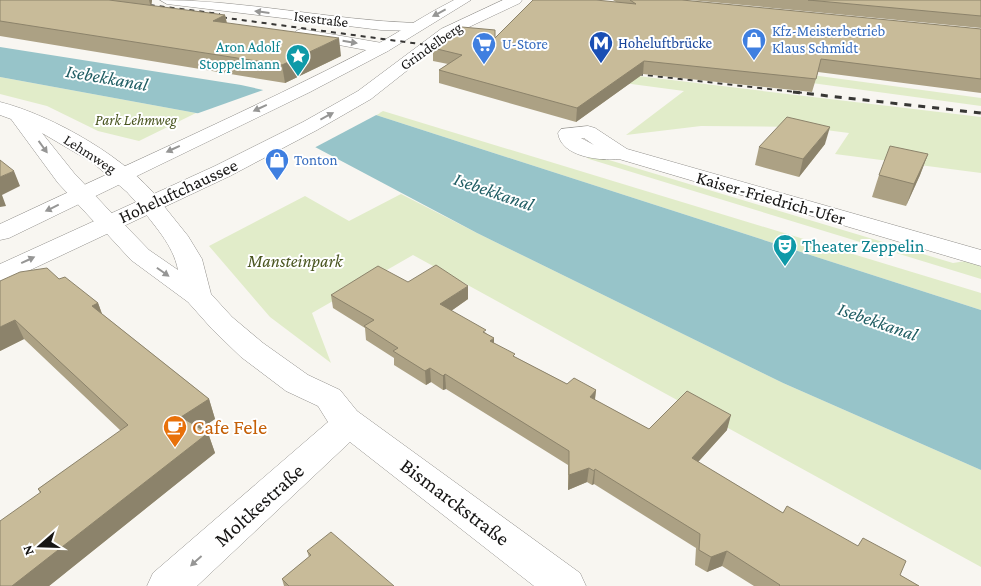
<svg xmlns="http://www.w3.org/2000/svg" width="981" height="586" viewBox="0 0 981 586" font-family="'Crimson Pro',serif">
  <rect width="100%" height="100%" fill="#f8f6f1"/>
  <g fill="#e1ecc9">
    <path d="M680,57L981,98V106L693,67Z"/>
    <path d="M545,65L981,117V173L835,154L849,133L802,127L701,126L626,135L684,91L541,72Z"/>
    <path d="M0,77L196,113L139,141L98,131L47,106L0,94Z"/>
    <path d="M383,111L981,293V310L376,115Z"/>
    <path d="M579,151L953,263L966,261L981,265V279L589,159Z"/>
    <path d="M401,194L477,233L783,383L981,470V567L413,255L312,313L331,363L270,317L209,246L305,196L349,221Z"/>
  </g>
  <path fill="#97c4c9" d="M0,47L241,85L376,115L981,310V470L783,383L477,233L315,147L196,113L0,77Z"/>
  <path fill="#f8f6f1" d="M269,88L380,113L312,149L193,115Z"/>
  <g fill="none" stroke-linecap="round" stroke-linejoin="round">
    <g stroke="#918f8b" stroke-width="1">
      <g id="street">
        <path d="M160,0C246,0 330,20 415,23L420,24L422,27L420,30L415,31L381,30L167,4Z"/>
        <path d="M301,29L382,43L388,45L390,48L388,51L382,53L296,37L293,34L296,31Z"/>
        <path d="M588,126L595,128L627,149L981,250V266L619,159C600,161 561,157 558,133L561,129ZM581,138H584L594,145Z"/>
        <path d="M151,198L159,200L188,236L202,259L211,294L232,317L263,343L308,375L340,390L357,411L580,573L586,586H534L350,442L197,586H147L153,573L328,422L318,406L286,391L241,357L212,329L188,302L131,260L97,223L100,218L109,216L118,218L149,250L178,270C173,244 154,226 139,205L143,200Z"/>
      </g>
    </g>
    <g stroke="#918f8b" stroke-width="1">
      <path id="secondary" d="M0,102C52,115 132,160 163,205L159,210L151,212L143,210L127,192L93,163L42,133L74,173L121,223L118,228L109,230L100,228L58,183L11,119L0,115Z"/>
    </g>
    <g stroke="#918f8b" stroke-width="1">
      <g id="primary">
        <path d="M454,0H471L388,51L310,92L9,238L0,240V224C125,165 252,110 374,46C401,31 426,14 454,0Z"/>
        <path d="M503,0H522L520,3L452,35L371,99L317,130L230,176L9,280L0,282V264L215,166L303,122L358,91L441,29Z"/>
      </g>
    </g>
    <use href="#street" fill="#fff" fill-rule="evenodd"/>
    <use href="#secondary" fill="#fff" fill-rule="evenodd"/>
    <use href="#primary" fill="#fff" fill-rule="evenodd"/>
    <g stroke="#383735" stroke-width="2" stroke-dasharray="5 5" stroke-linecap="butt">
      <path d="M110,0L220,14"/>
      <path d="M212,16L450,48"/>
      <path d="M628,73L804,93"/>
    </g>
    <path stroke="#383735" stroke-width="3" stroke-dasharray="7 7" stroke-linecap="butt" d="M793,92L981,113"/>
  </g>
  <g fill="#aca184">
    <path d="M0,0H152L151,6L225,15L227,23L341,56L285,83L0,36Z"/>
    <path d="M613,0H682L981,29V93L818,72L812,92L643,74L576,122L439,83V70L448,64L433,61V48L495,38L616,2Z"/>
    <path d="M690,0H981V28Z"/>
    <path d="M825,144L799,177L755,165L759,147Z"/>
    <path d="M928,154L920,175L906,206L872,197L879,175Z"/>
    <path d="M20,272L59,279L98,303L102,314L209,399L215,419L201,428L208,433L215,453L49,586H0L40,493L38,489L121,431L24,339L0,351Z"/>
    <path d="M408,282L468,299L451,311L486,333L494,343L515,357L567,384L596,390L595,400L649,429L727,430L698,462L783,513L900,575L919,586H754L722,566L707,572L695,565L696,548L594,484L592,485L587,482L568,490V465L446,389L443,390L431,382L426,385L394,365V358L366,340L365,328L333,308L331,295Z"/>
    <path d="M307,551L394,586H284L282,579L309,557Z"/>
  </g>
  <g fill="#8c836b">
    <path d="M149,0H152L151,8Z"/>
    <path d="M225,15L228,31L213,21Z"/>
    <path d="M339,38L341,56L285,83L282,65Z"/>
    <path d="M644,61L643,74L576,122L577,108Z"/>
    <path d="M830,127L825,144L799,177L803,159Z"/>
    <path d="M928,154L920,175L906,206L914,184Z"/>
    <path d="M14,171L20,186L2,195L6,206L0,207V177Z"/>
    <path d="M468,286V299L441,318L440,304Z"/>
    <path d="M98,303L105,322L92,306Z"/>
    <path d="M15,320L24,339L0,351V327Z"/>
    <path d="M494,338V352L490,341Z"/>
    <path d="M430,368L431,382L426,385L425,371Z"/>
    <path d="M445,374L446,389L443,390V376Z"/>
    <path d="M596,390L594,405L590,397Z"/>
    <path d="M209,399L215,419L188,437L181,417Z"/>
    <path d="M731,415L727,430L688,473L692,458Z"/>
    <path d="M208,433L215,453L49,586H12Z"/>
    <path d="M589,468L587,482L568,490L569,475Z"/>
    <path d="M595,469L594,484L592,485L594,471Z"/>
    <path d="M727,551L722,566L707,572L711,557Z"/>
  </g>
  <g fill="#c8bb99" stroke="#8c836b">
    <path d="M0,0H109L225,15L213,21L339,38L282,65L0,21Z"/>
    <path d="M533,0H596L636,4L630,0H682L981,29V79L821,59L816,79L644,61L577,108L439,70L462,55L433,48L462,27L495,30V38Z"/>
    <path d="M808,0H981V16Z"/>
    <path d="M787,117L830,127L803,159L759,147Z"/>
    <path d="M890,146L928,154L914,184L879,175Z"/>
    <path d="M0,160L14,171L0,177Z"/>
    <path d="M436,265L468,286L440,304L486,330L483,332L494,338L490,341L515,354L513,356L567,384L574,378L596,390L590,397L649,429L687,391L731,415L692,458L783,513L787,506L858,546L863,538L906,561L900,575L919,586H779L780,585L727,551L711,557L699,550L700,534L595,469L594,471L589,468L569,475V451L445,374L443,376L430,368L425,371L393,351L398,348L364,326L374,320L331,295L378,266L408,282Z"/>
    <path d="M47,268L59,279L65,277L98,303L92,306L209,399L181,417L208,433L12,586H0V521L41,492L38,489L128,425L15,320L0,327V281L20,272Z"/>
    <path d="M331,532L394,586H289L282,579L311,555L307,551Z"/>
  </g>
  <defs><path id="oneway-solid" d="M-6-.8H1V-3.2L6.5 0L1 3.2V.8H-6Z" transform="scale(1.25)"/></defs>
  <g fill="#969695">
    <use href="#oneway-solid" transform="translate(262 12) rotate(-173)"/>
    <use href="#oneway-solid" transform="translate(439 13) rotate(152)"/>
    <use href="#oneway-solid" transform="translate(350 42) rotate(9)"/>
    <use href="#oneway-solid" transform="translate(260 108) rotate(155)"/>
    <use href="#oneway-solid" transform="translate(327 116) rotate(-28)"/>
    <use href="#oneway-solid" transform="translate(43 147) rotate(54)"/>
    <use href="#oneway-solid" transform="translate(173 149) rotate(155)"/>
    <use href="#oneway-solid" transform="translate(52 208) rotate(154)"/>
    <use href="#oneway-solid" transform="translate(28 260) rotate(-25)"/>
    <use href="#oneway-solid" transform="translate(163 272) rotate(35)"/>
    <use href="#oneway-solid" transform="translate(196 561) rotate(138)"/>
  </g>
  <defs>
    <g id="shop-pin" transform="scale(1.25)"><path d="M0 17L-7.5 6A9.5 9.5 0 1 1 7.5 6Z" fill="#3f7fe0" stroke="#fff"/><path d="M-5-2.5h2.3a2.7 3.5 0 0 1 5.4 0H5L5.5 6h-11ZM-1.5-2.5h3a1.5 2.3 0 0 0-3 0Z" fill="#fff"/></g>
    <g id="metro-pin" transform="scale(1.25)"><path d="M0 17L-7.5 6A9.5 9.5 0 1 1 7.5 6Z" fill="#1a4fb4" stroke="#fff"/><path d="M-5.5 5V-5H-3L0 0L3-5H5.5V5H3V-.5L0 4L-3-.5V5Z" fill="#fff"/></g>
    <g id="supermarket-pin" transform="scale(1.25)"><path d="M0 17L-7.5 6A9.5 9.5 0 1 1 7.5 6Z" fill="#3f7fe0" stroke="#fff"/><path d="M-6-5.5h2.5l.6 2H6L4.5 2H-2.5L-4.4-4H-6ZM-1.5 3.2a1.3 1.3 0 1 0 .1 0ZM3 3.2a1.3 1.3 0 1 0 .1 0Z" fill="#fff"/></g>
    <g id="sight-pin" transform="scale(1.25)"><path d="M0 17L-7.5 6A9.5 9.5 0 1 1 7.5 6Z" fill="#0f9aa8" stroke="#fff"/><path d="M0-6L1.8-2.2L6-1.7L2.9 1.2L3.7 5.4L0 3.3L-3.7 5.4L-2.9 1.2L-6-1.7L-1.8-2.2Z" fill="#fff"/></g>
    <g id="theatre-pin" transform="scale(1.25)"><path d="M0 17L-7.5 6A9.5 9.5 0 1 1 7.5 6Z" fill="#0f9aa8" stroke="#fff"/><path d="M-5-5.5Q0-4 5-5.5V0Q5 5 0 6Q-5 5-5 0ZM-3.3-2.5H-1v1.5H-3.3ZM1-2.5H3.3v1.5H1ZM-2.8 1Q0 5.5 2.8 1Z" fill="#fff"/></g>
    <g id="cafe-pin" transform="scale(1.25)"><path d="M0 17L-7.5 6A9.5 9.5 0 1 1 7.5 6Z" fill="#e8710a" stroke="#fff"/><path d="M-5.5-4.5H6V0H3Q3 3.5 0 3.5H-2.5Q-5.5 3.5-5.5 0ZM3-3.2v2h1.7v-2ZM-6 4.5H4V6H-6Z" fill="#fff"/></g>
  </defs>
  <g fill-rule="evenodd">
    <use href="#shop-pin" x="754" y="40"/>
    <use href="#metro-pin" x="601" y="43"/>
    <use href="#supermarket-pin" x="484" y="44"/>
    <use href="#sight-pin" x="298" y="56"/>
    <use href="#shop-pin" x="277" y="160"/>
    <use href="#theatre-pin" x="785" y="246"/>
    <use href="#cafe-pin" x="175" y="427"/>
  </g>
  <g text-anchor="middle" stroke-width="4" stroke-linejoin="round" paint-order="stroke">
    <g font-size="15" fill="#161514" stroke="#fff">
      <text transform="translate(321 19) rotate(7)" y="5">Isestraße</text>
      <text transform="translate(431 46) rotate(-35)" y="5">Grindelberg</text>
      <text transform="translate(90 154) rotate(33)" y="5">Lehmweg</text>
    </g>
    <g font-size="15" fill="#366cbe" stroke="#fff" text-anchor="start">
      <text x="772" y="36">Kfz-Meisterbetrieb<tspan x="772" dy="17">Klaus Schmidt</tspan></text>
      <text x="502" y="49">U-Store</text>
      <text x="294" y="165">Tonton</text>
    </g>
    <g font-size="15" fill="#164399" stroke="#fff" text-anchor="start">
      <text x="618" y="48">Hoheluftbrücke</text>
    </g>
    <g font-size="15" fill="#0d838f" stroke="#fff" text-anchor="end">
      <text x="280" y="52">Aron Adolf<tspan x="280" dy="17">Stoppelmann</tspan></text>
    </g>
    <g font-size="15" font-style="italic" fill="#4a5621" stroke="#fff">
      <text x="136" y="125">Park Lehmweg</text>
    </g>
    <g font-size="18" fill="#161514" stroke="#fff">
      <text transform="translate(178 191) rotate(-25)" y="6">Hoheluftchaussee</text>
      <text transform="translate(771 198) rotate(16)" y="6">Kaiser-Friedrich-Ufer</text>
    </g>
    <g font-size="18" fill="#0d838f" stroke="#fff" text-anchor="start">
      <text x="802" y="252">Theater Zeppelin</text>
    </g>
    <g font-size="18" font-style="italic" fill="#4a5621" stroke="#fff">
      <text x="295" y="267">Mansteinpark</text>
    </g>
    <g font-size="19" font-style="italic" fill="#215e64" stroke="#fff">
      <text transform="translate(107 77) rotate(10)" y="7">Isebekkanal</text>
      <text transform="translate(494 191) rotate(19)" y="7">Isebekkanal</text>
      <text transform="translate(878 321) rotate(19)" y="7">Isebekkanal</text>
    </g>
    <g font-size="21" fill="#c56008" stroke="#fff" text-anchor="start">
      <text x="192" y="434">Cafe Fele</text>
    </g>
    <g font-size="21" fill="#161514" stroke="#fff">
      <text transform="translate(455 502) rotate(37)" y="7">Bismarckstraße</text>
      <text transform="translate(259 505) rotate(-42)" y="7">Moltkestraße</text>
    </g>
  </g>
  <g transform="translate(40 546) rotate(250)" stroke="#ffffff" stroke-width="4" paint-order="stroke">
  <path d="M0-4L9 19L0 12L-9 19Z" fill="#161514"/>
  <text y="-8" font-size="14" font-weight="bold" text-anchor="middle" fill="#161514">N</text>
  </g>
</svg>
